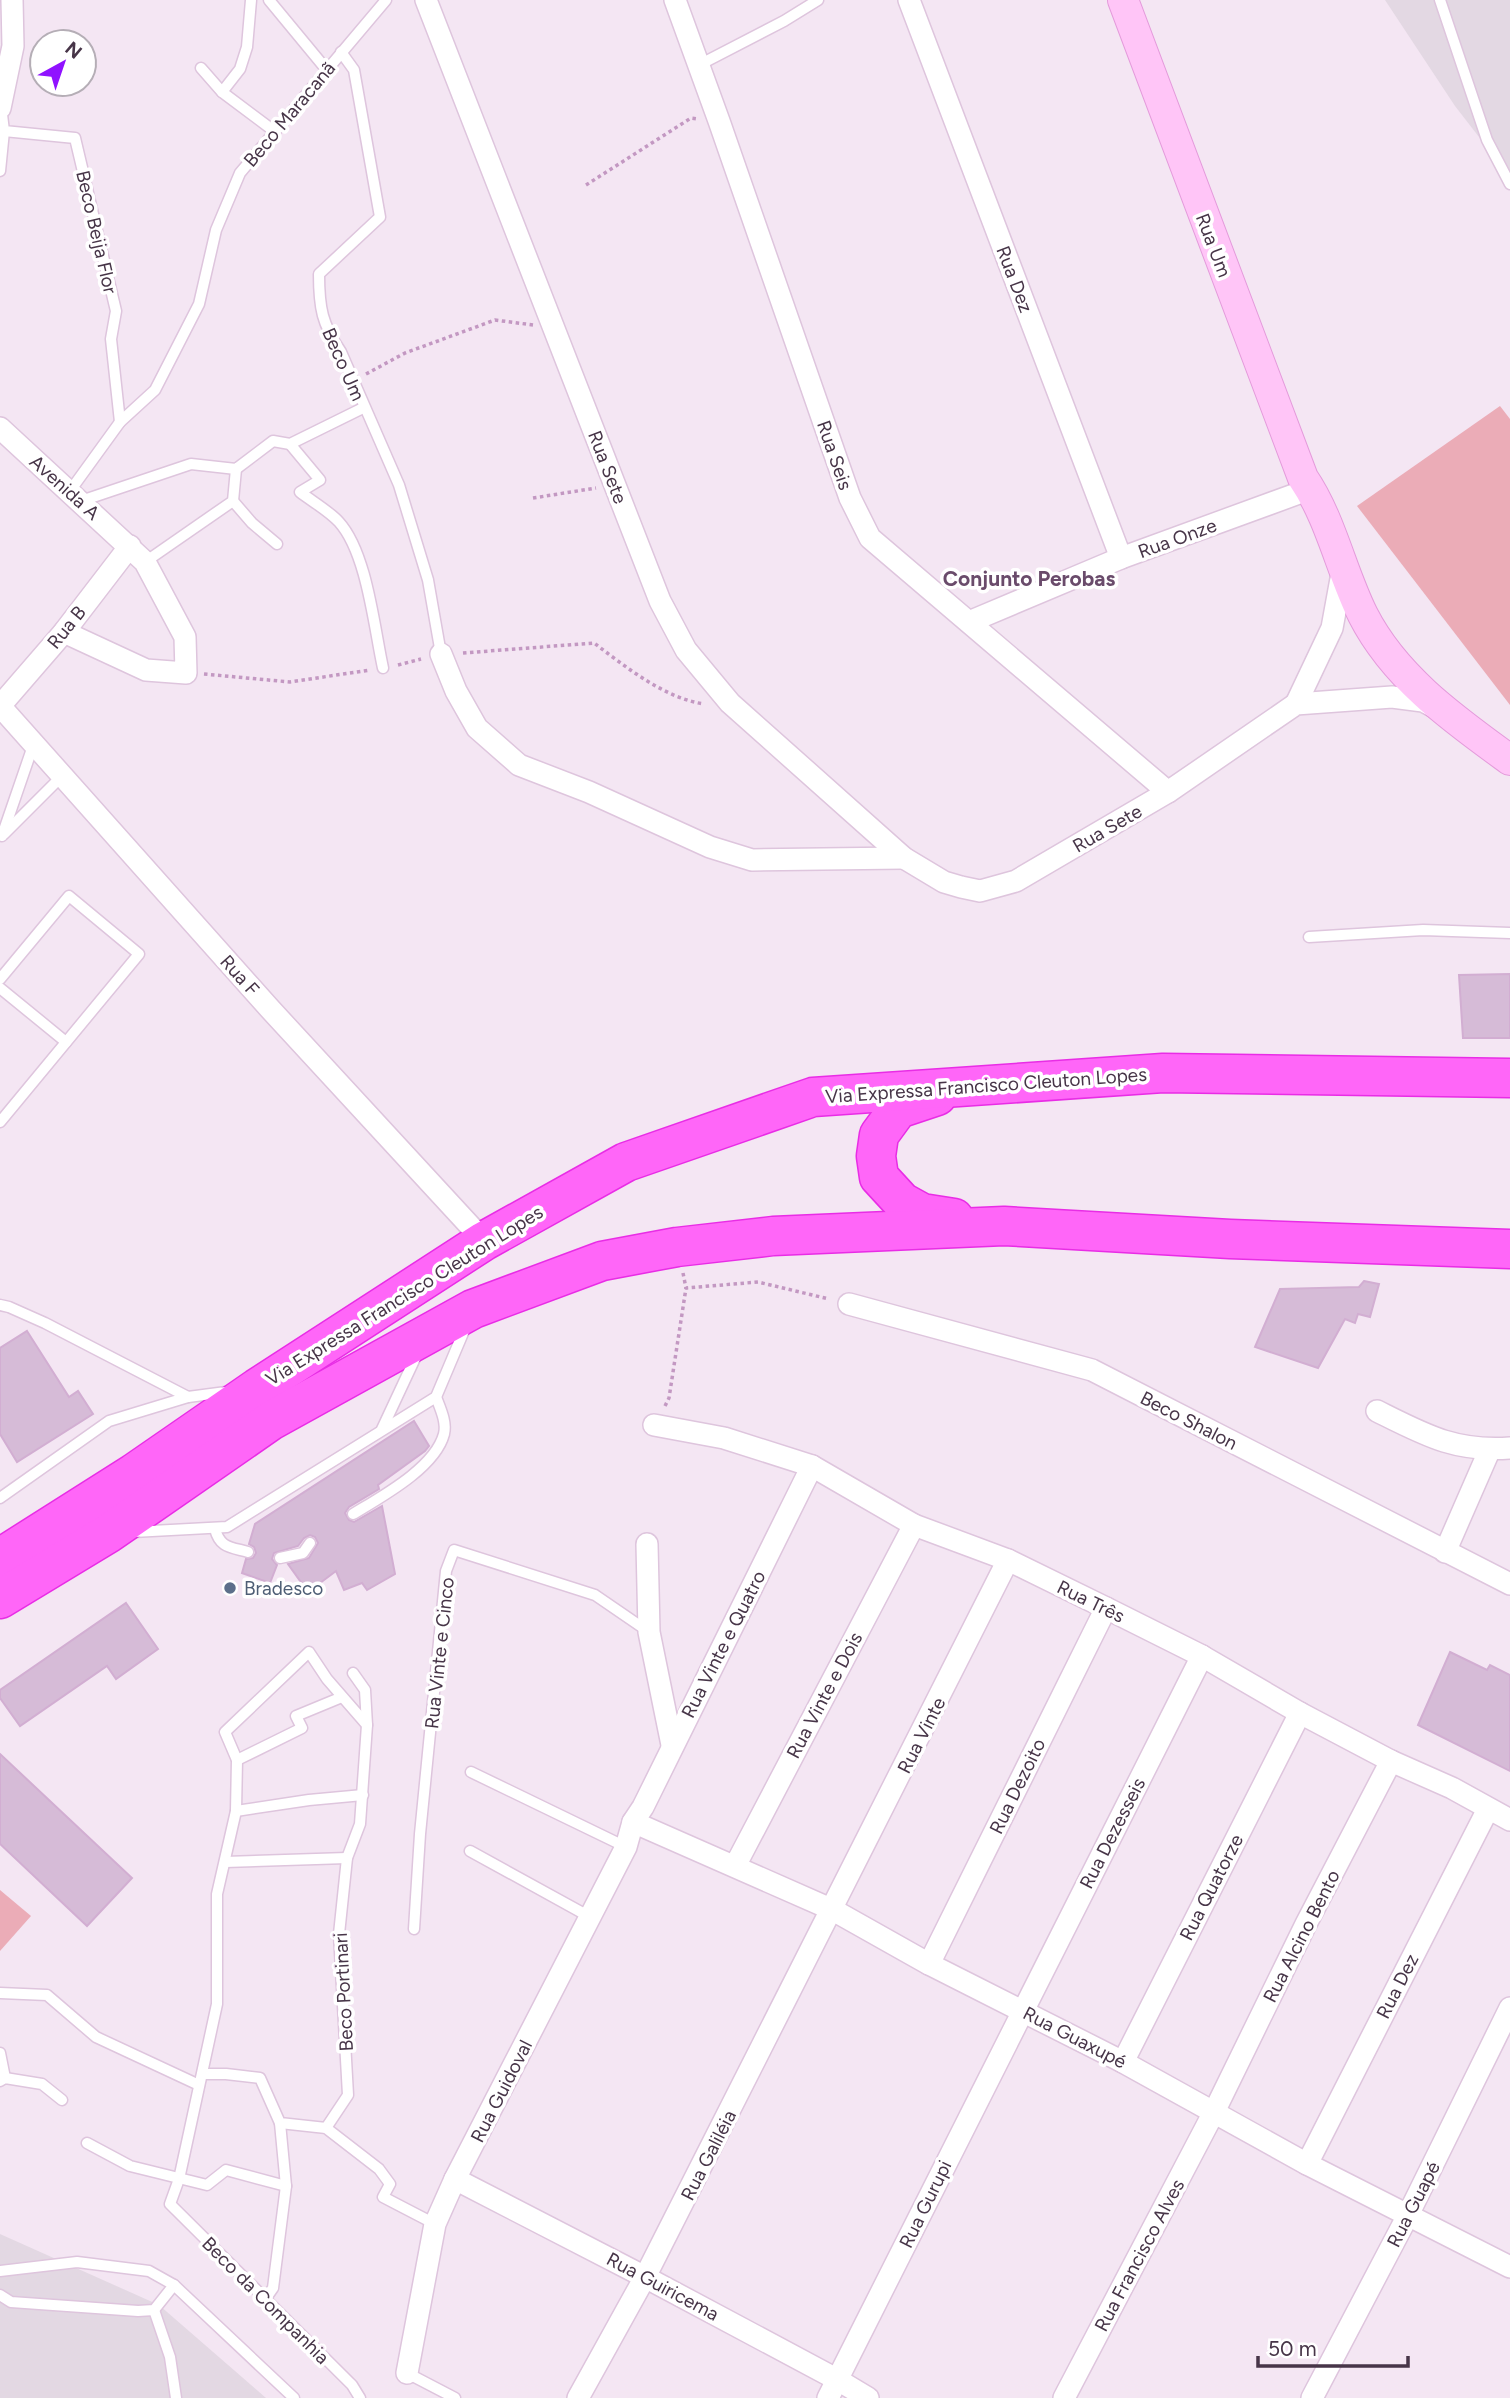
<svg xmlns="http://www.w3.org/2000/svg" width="1510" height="2398" viewBox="0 0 1510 2398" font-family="Figtree,sans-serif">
  <rect width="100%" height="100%" fill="#f4e6f3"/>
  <g fill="#e3d8e3">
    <path d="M1385,0H1510V177L1455,106Z"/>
    <path d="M0,2234L159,2305L266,2398H0Z"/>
  </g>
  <g fill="#ebacb7">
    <path d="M1500,406L1510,419V705L1357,506Z"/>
    <path d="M0,1890L31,1916L0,1951Z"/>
  </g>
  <g fill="#d6bbd7" stroke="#d2aed2" stroke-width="2">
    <path d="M1510,974V1038H1463L1459,975Z"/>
    <path d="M1364,1281L1379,1284L1370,1317L1358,1314L1355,1323L1345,1319L1318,1368L1255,1347L1280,1289L1359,1287Z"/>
    <path d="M27,1331L69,1397L78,1391L93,1414L17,1462L0,1434V1348Z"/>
    <path d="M414,1421L429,1446L425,1451L378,1485L379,1489L349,1507L345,1513L349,1520L354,1522L382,1506L395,1574L367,1590L362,1583L344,1590L336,1571L308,1592L288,1564L309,1558L318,1543L315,1537L310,1535L304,1538L298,1546L274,1553L272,1559L277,1565L270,1583L242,1573L246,1559L253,1558L256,1553L254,1547L249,1544L255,1524Z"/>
    <path d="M126,1603L158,1649L116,1679L107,1666L20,1726L0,1698V1690Z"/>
    <path d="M1450,1652L1487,1670L1490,1665L1510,1675V1771L1418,1725Z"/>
    <path d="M0,1754L132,1878L87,1926L0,1844Z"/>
  </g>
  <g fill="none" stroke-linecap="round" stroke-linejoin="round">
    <g stroke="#dec5dd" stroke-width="13">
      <g id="lane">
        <path d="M269,0L326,69"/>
        <path d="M1440,0L1487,140L1510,184"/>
        <path d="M341,52L354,70L380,217L319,274C319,308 322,324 341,352L399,485L428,580L441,654"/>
        <path d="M699,65L784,21L818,0"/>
        <path d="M201,68L222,92L274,131"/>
        <path d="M222,92L240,69L247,47L251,0"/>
        <path d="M1,106L4,131L75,138L116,311L111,339L120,422"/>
        <path d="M0,171L4,131"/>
        <path d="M290,444L320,480L300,492C313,502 329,511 339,522C367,553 374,627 383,668"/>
        <path d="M70,491L120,422L155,390L199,304L216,230L240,173L386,0"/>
        <path d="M81,501L191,464L236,469L273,441L290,444L363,408"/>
        <path d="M233,501L252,523L277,544"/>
        <path d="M145,562L233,501L236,469"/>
        <path d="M4,834L62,776"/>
        <path d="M2,836L34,743"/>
        <path d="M1309,937L1423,930L1510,933"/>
        <path d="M0,979L69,896L139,954L0,1122"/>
        <path d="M0,988L66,1042"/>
        <path d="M0,1305L9,1307L45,1323L188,1397"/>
        <path d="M382,1429L418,1352"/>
        <path d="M0,1498L109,1421L188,1397L226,1392"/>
        <path d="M353,1514C381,1497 435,1468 444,1434C447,1422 440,1408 436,1397"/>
        <path d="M215,1529C220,1548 230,1547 248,1552"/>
        <path d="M133,1532L227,1527L436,1397L466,1326"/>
        <path d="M280,1558L303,1553L310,1543"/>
        <path d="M237,1760L302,1728L296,1716L342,1697"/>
        <path d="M471,1772L626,1847"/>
        <path d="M236,1811L309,1800L363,1795"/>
        <path d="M470,1851L590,1917"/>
        <path d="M225,1862L347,1858"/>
        <path d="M414,1929L420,1834L446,1571L454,1550L595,1595L649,1632"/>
        <path d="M0,1993L47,1995L96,2037L199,2085"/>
        <path d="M0,2053L5,2078"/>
        <path d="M203,2074H226L260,2078L280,2123L326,2128L379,2169L390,2184L383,2197L435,2224"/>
        <path d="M0,2081L5,2078L42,2084L62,2100"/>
        <path d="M326,2128L348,2095L339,1934L347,1858L360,1824L367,1725L365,1690L353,1673"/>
        <path d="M87,2143L130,2166L207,2185L226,2170L286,2186"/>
        <path d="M0,2271L77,2262L149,2271L174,2285L294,2398"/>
        <path d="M0,2295L11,2302L138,2311L154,2310L174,2285"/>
        <path d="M266,2298L273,2288L286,2186L280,2123"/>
        <path d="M154,2310L170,2357L176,2398"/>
        <path d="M407,2373L455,2398"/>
        <path d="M360,2398L352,2385L170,2204L179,2179L217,2004V1894L236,1811L237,1760L225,1732L309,1652L327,1679L367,1725"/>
      </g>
    </g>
    <g stroke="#dec5dd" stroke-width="24">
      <g id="street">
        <path d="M426,0L660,601L686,650L730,703L904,858L944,882L961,887L980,891L1016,881L1168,792L1296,704L1392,697L1423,701L1436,708"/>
        <path d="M675,0L719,121L850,498L870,538L1168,792"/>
        <path d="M909,0L1121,558"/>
        <path d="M0,108L13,46L12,0"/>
        <path d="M0,428L145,562L185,637L186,673L146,670L64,632"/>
        <path d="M969,622L1121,558L1310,489"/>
        <path d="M441,654L456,691L477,728L519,765L589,792L710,847L752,860L904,858"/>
        <path d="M1296,704L1332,628L1343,568"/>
        <path d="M0,706L271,1010L484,1241"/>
        <path d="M0,706L64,632L130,546"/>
        <path d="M849,1304L1092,1370L1510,1584"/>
        <path d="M1377,1411C1425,1435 1455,1452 1510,1448"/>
        <path d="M654,1425L724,1438L812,1466L914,1525L1008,1560L1106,1608L1202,1656L1300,1713L1391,1761L1452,1788L1510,1820"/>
        <path d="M647,1544L649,1632L672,1745"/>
        <path d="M1445,1552L1490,1449"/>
        <path d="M633,1822L833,1910L929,1964L1123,2062L1307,2164L1510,2267"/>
        <path d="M735,1866L914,1525"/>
        <path d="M929,1964L1106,1608"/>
        <path d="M1123,2062L1300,1713"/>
        <path d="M1307,2164L1488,1809"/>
        <path d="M455,2179L645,2277L838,2380L868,2398"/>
        <path d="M407,2373L435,2224L455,2179L626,1847L633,1822L643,1807L812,1466"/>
        <path d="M578,2398L645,2277L1008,1560"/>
        <path d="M828,2398L1202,1656"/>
        <path d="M1064,2398L1214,2112L1306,1924L1391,1761"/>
        <path d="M1312,2398L1406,2219L1510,2008"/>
      </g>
    </g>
    <g stroke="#e49bdb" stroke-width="32">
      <path id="secondary" d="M1123,0L1303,478C1331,519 1341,571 1363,615C1395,678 1455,720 1510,760"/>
    </g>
    <g stroke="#e82de5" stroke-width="41">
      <g id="highway">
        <path d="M937,1096L898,1109L879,1135L876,1156L879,1177L902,1202L922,1213L954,1218"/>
        <path d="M0,1558L134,1473L257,1388L484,1241L626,1162L813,1097L1163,1073L1510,1078"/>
        <path d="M0,1599L109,1533L272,1420L473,1309L602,1261L677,1247L773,1236L1004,1226L1230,1239L1510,1249"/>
      </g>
    </g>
    <g stroke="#c398c2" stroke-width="3.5" stroke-dasharray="3.5 3.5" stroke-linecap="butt">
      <path d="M586,185L691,118L698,119"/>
      <path d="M366,374L405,353L495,320L533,325"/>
      <path d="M533,498L596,488"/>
      <path d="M463,653L594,643C626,667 664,698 704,704"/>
      <path d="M398,665L421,659"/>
      <path d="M204,674L290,682L370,670"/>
      <path d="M683,1273L686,1288L758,1282L829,1299"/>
      <path d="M665,1406L669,1398L686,1288"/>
    </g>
    <use href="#lane" stroke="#fff" stroke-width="10"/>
    <use href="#street" stroke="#fff" stroke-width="21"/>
    <use href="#secondary" stroke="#ffc5f7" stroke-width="30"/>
    <use href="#highway" stroke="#ff66f8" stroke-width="38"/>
  </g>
  <circle fill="#5c6f8a" stroke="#fff" stroke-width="2.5" cx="230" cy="1588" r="7"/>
  <g text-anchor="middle" stroke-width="7" stroke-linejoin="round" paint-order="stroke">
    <g font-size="19" fill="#473548" stroke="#fff">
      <text transform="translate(289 114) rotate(-50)" y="7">Beco Maracanã</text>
      <text transform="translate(97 232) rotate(77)" y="7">Beco Beija Flor</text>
      <text transform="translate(1214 245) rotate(69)" y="7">Rua Um</text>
      <text transform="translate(1015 279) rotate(69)" y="7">Rua Dez</text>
      <text transform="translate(344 364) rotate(66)" y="7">Beco Um</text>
      <text transform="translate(835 455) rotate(71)" y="7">Rua Seis</text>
      <text transform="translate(608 467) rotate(69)" y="7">Rua Sete</text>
      <text transform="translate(65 487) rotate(42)" y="7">Avenida A</text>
      <text transform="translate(1177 538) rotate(-20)" y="7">Rua Onze</text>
      <text transform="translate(66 627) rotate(-51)" y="7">Rua B</text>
      <text transform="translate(1107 828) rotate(-30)" y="7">Rua Sete</text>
      <text transform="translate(240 975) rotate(48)" y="7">Rua F</text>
      <text transform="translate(986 1085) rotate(-4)" y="7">Via Expressa Francisco Cleuton Lopes</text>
      <text transform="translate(404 1295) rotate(-32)" y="7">Via Expressa Francisco Cleuton Lopes</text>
      <text transform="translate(1189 1420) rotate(27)" y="7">Beco Shalon</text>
      <text transform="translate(1091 1601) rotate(26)" y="7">Rua Três</text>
      <text transform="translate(723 1644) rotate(-63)" y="7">Rua Vinte e Quatro</text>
      <text transform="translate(439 1653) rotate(-84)" y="7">Rua Vinte e Cinco</text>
      <text transform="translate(824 1695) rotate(-62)" y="7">Rua Vinte e Dois</text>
      <text transform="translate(921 1735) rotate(-63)" y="7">Rua Vinte</text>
      <text transform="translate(1017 1786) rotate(-64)" y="7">Rua Dezoito</text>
      <text transform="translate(1112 1833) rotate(-63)" y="7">Rua Dezesseis</text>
      <text transform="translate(1211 1887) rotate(-63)" y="7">Rua Quatorze</text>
      <text transform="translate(1301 1936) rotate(-63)" y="7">Rua Alcino Bento</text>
      <text transform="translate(1397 1986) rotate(-63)" y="7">Rua Dez</text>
      <text transform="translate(343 1992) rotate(-93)" y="7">Beco Portinari</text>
      <text transform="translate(1075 2037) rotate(27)" y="7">Rua Guaxupé</text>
      <text transform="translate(501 2091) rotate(-63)" y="7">Rua Guidoval</text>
      <text transform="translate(708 2155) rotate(-63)" y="7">Rua Galiléia</text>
      <text transform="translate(925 2204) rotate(-64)" y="7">Rua Gurupi</text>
      <text transform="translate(1413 2204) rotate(-63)" y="7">Rua Guapé</text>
      <text transform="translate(1139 2255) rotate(-62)" y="7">Rua Francisco Alves</text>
      <text transform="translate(663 2286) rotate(28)" y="7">Rua Guiricema</text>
      <text transform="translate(266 2300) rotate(45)" y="7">Beco da Companhia</text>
    </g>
    <g font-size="19" fill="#4e5e75" stroke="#fff" text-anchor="start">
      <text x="244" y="1595">Bradesco</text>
    </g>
    <g font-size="21" font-weight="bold" fill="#6a4b6b" stroke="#fff">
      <text x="1029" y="586">Conjunto Perobas</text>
    </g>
  </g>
  <g transform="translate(63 63) rotate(40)"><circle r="33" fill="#ffffff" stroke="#b5aeb6" stroke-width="2"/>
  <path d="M0-5L12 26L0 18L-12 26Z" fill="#9012ff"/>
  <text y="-10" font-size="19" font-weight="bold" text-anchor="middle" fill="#473548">N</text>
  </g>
  <path d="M1258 2356v10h150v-10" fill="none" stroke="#473548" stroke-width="3.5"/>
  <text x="1268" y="2356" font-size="21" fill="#473548" stroke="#ffffff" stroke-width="5" paint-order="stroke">50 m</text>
</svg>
